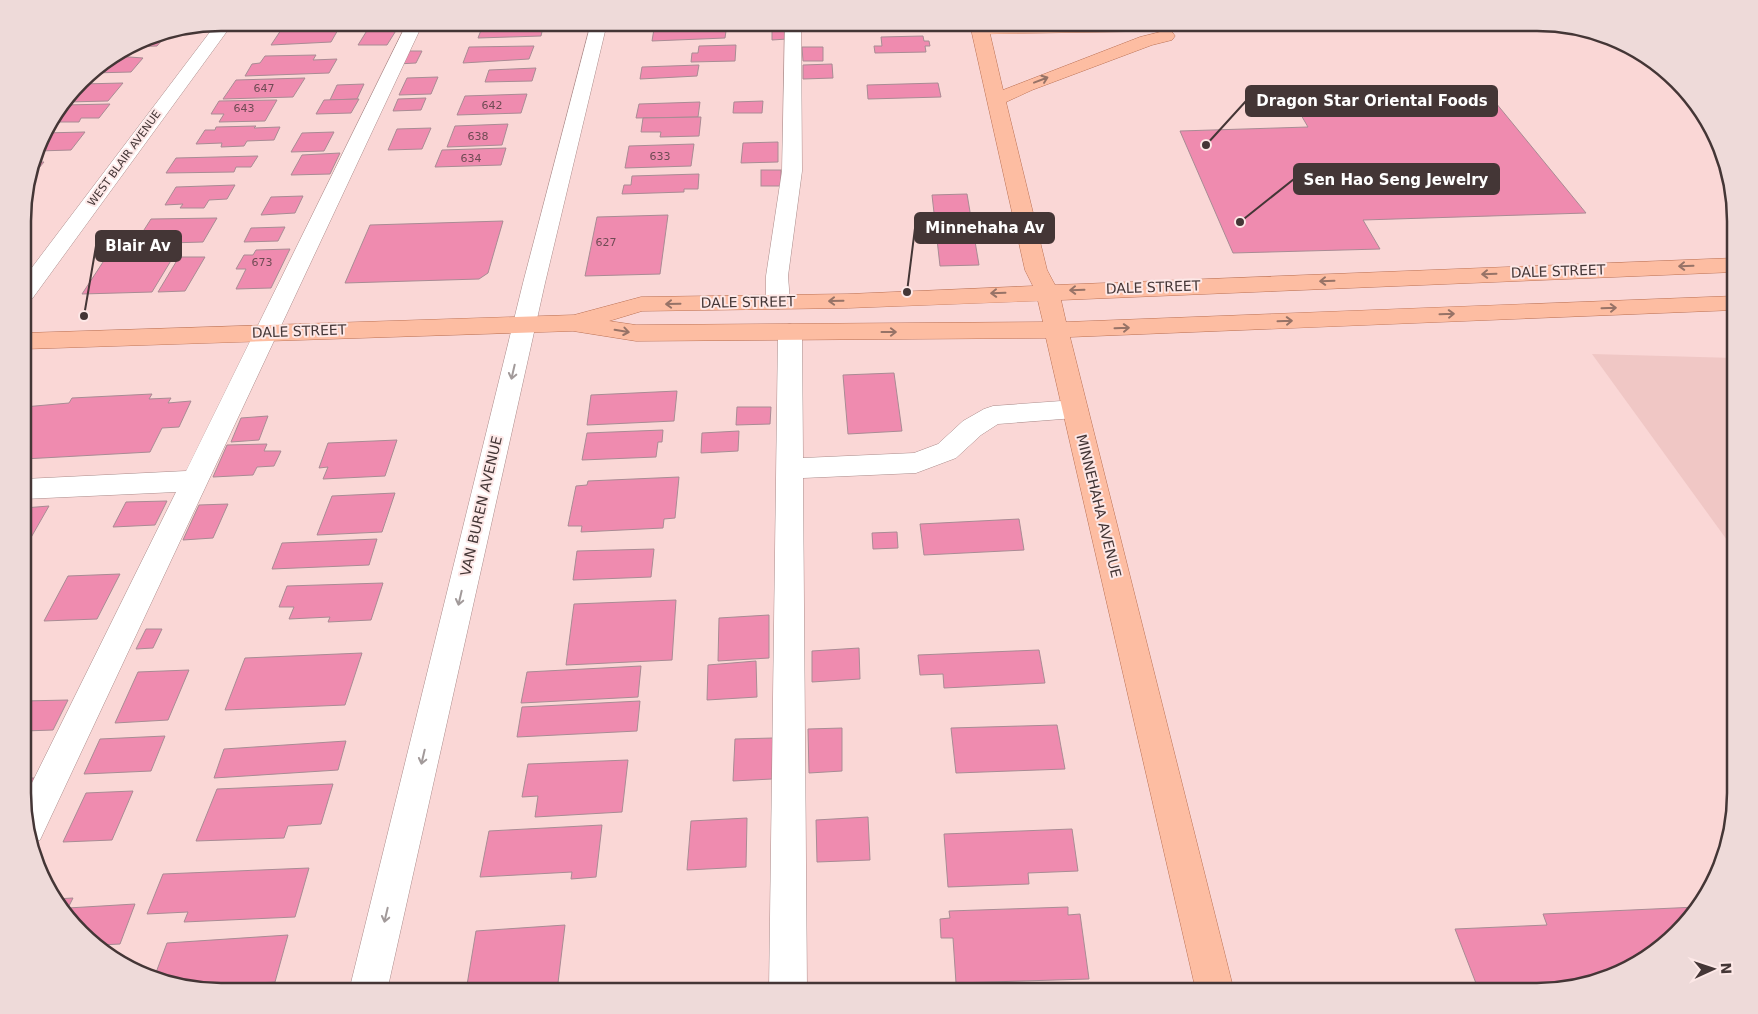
<svg xmlns="http://www.w3.org/2000/svg" width="1758" height="1014" viewBox="0 0 1758 1014" font-family="'DejaVu Sans',sans-serif">
  <rect width="100%" height="100%" fill="#fad7d6"/>
  <path fill="#f0c7c5" d="M1592,354L1735,358V551Z"/>
  <g fill="#ef8baf" stroke="#a98b94">
    <path d="M285,23H333L332,24L283,26Z"/>
    <path d="M427,23H451L450,25H426Z"/>
    <path d="M544,23L541,36L478,38L483,25Z"/>
    <path d="M802,23H824V28H803Z"/>
    <path d="M883,23H929L930,29L888,30L887,24Z"/>
    <path d="M676,26H696V29L726,31L725,38L652,41L654,29L676,28Z"/>
    <path d="M339,28L331,42L271,45L281,30Z"/>
    <path d="M772,28H788L787,39L772,40Z"/>
    <path d="M368,29H397L387,45H358Z"/>
    <path d="M168,33L157,46L131,47L146,38Z"/>
    <path d="M923,36L924,41H929L930,46H925L926,52L875,53L874,46H882L881,37Z"/>
    <path d="M736,45L735,61L691,62L692,53H698L699,46Z"/>
    <path d="M534,46L529,59L463,63L469,47Z"/>
    <path d="M802,47H823V61H803Z"/>
    <path d="M404,51H422L416,63L397,64Z"/>
    <path d="M316,55L313,60L337,59L329,73L245,76L252,64L260,63L265,56Z"/>
    <path d="M116,56L143,58L131,72L92,73Z"/>
    <path d="M832,64L833,78L803,79V65Z"/>
    <path d="M699,65L697,76L640,79L642,67Z"/>
    <path d="M536,68L532,81L485,82L489,70Z"/>
    <path d="M438,77L431,94L399,95L407,78Z"/>
    <path d="M305,78L293,97L223,99L236,80Z"/>
    <path d="M123,83L108,101L67,102L81,84Z"/>
    <path d="M938,83L941,97L868,99L867,85Z"/>
    <path d="M364,84L357,99L330,100L337,85Z"/>
    <path d="M1482,86L1586,213L1363,220L1380,249L1233,253L1180,131L1308,127L1287,91Z"/>
    <path d="M527,94L521,113L457,115L465,96Z"/>
    <path d="M426,98L421,110L393,111L398,99Z"/>
    <path d="M359,99L351,113L316,114L324,100Z"/>
    <path d="M277,100L265,121L219,122L224,114H211L219,101Z"/>
    <path d="M763,101L762,113H733L734,102Z"/>
    <path d="M700,102L698,117L636,118L639,104Z"/>
    <path d="M110,104L99,118H81L79,122H51L64,105Z"/>
    <path d="M701,117L699,136L660,137L661,132H641L643,118Z"/>
    <path d="M508,124L502,145L447,147L455,126Z"/>
    <path d="M256,126L254,128L280,127L274,140L247,141L244,146L221,147L222,143L196,144L205,130H215L216,127Z"/>
    <path d="M431,128L422,149L388,150L397,129Z"/>
    <path d="M85,132L71,150L38,151L43,133Z"/>
    <path d="M334,132L324,151L291,152L302,133Z"/>
    <path d="M778,142V162L741,163L743,143Z"/>
    <path d="M694,144L691,166L625,168L629,146Z"/>
    <path d="M506,148L501,165L435,167L442,150Z"/>
    <path d="M340,153L330,174L291,175L302,155Z"/>
    <path d="M258,156L251,167H236L234,172L166,173L176,158Z"/>
    <path d="M34,162H44L33,175H31Z"/>
    <rect x="761" y="170" width="20" height="16"/>
    <path d="M699,174L698,189H684V192L622,194L624,185H631L632,176Z"/>
    <path d="M235,185L227,199L209,200L204,208H180L183,204L165,205L176,187Z"/>
    <path d="M967,194L979,265L940,266L932,195Z"/>
    <path d="M303,196L295,213L261,215L271,197Z"/>
    <path d="M668,215L660,274L585,276L597,217Z"/>
    <path d="M217,218L203,242L135,244L151,219Z"/>
    <path d="M503,221L488,273L479,279L345,283L370,225Z"/>
    <path d="M285,227L278,241L244,242L251,228Z"/>
    <path d="M290,249L271,288L236,289L246,269H236L244,255H253L256,250Z"/>
    <path d="M175,254L152,292L82,294L107,256Z"/>
    <path d="M179,257H205L185,291L158,292Z"/>
    <path d="M894,373L902,431L848,434L843,375Z"/>
    <path d="M677,391L674,421L587,425L591,395Z"/>
    <path d="M152,394L149,399L171,398L168,403L191,401L179,427L162,428L150,452L24,459V407L69,403L72,398Z"/>
    <path d="M737,407H771L770,424L736,425Z"/>
    <path d="M268,416L259,440L231,442L241,418Z"/>
    <path d="M663,430L662,442H658L656,457L582,460L587,433Z"/>
    <path d="M739,431L738,451L701,453L702,433Z"/>
    <path d="M397,440L385,476L323,479L328,467L319,468L328,443Z"/>
    <path d="M267,444L264,451H281L274,466L257,467L253,475L213,477L227,445Z"/>
    <path d="M679,477L675,518L664,519L663,528L581,532L582,526H568L576,486L587,485L588,481Z"/>
    <path d="M395,493L382,532L317,535L332,496Z"/>
    <path d="M167,501L155,525L113,527L126,502Z"/>
    <path d="M228,504L213,538L183,540L199,505Z"/>
    <path d="M49,506L29,541H24V508Z"/>
    <path d="M1019,519L1024,550L924,555L920,524Z"/>
    <path d="M897,532L898,548L873,549L872,533Z"/>
    <path d="M377,539L369,565L272,569L282,543Z"/>
    <path d="M654,549L651,577L573,580L577,551Z"/>
    <path d="M120,574L97,619L44,621L68,576Z"/>
    <path d="M383,583L371,620L328,622L330,617L289,619L294,607H279L287,586Z"/>
    <path d="M676,600L672,660L566,665L574,604Z"/>
    <path d="M769,615V658L718,661L719,618Z"/>
    <path d="M146,629H162L153,648L136,649Z"/>
    <path d="M859,648L860,679L812,682V651Z"/>
    <path d="M1039,650L1045,683L944,688L943,674L920,675L918,655Z"/>
    <path d="M362,653L345,705L225,710L245,658Z"/>
    <path d="M756,661L757,697L707,700L708,665Z"/>
    <path d="M641,666L638,697L521,703L527,672Z"/>
    <path d="M189,670L168,720L115,723L138,672Z"/>
    <path d="M68,700L53,730L24,731V701Z"/>
    <path d="M640,701L637,731L517,737L522,707Z"/>
    <path d="M1057,725L1065,769L956,773L951,728Z"/>
    <path d="M842,728V771L809,773L808,729Z"/>
    <path d="M165,736L151,771L84,774L100,739Z"/>
    <path d="M773,738L772,779L733,781L735,739Z"/>
    <path d="M346,741L338,770L214,778L224,749Z"/>
    <path d="M628,760L622,812L535,817L538,796L522,797L528,764Z"/>
    <path d="M24,778H38L24,806Z"/>
    <path d="M333,784L321,824L288,826L284,838L196,841L217,789Z"/>
    <path d="M133,791L112,840L63,842L86,793Z"/>
    <path d="M868,817L870,860L817,862L816,820Z"/>
    <path d="M747,818L746,867L687,870L691,821Z"/>
    <path d="M602,825L596,877L571,879L572,872L480,877L489,831Z"/>
    <path d="M1072,829L1078,871L1028,873L1029,884L948,887L944,834Z"/>
    <path d="M309,868L295,917L184,922L188,912L147,914L163,874Z"/>
    <path d="M73,898L68,908L135,904L120,944L101,945L56,903L55,899Z"/>
    <path d="M1068,907V915L1080,914L1089,979L956,983L953,938H941L940,919L950,918L949,911Z"/>
    <path d="M1697,907L1677,933L1636,965L1549,991H1479L1455,929L1547,925L1543,914Z"/>
    <path d="M565,925L557,991H466L476,931Z"/>
    <path d="M288,935L275,982L188,987L170,985L154,978L167,943Z"/>
  </g>
  <g fill="none" stroke-linecap="round" stroke-linejoin="round">
    <g stroke="#ab8c8b" stroke-width="1">
      <g id="minor">
        <path d="M222,22L233,23L32,299L24,301V278L216,24Z"/>
        <path d="M407,23H423L40,840L33,842L24,818V799L176,492L24,499V479L186,471Z"/>
        <path d="M591,23H607L545,283L387,991H349L523,283Z"/>
        <path d="M785,23H801L802,171L788,276L790,302L786,307L778,309L770,307L766,302V276L782,171Z"/>
        <path d="M790,324L798,326L802,332L803,458L914,453L938,444L963,421L984,409L993,406L1075,400L1084,403L1088,409L1084,415L1075,418L998,424L981,435L956,458L916,473L803,478L807,991H769L778,332L782,326Z"/>
      </g>
    </g>
    <g stroke="#bb7154" stroke-width="1">
      <path id="major" d="M1069,23H1378L1376,27L1370,28L1168,31L1172,32L1175,36L1172,40L1152,45L1032,90L1006,102L1047,270L1055,285L1735,258V272L1061,300L1066,322L1735,296V310L1070,337L1234,991H1196L1046,338L636,341L573,331L24,349V333L574,315L641,297L848,294L1033,286L1025,270L971,29L974,25L980,24ZM1164,31L1140,37L1003,90L990,34ZM1038,301L1043,322L636,325L609,321L642,311L848,308Z"/>
    </g>
    <use href="#minor" fill="#fff" fill-rule="evenodd"/>
    <use href="#major" fill="#fdbda2" fill-rule="evenodd"/>
  </g>
  <defs><path id="oneway-shaft" d="M-6 0H5M1.5-3L5.5 0L1.5 3" fill="none" stroke-width="1.6" stroke-linecap="round" stroke-linejoin="round" transform="scale(1.25)"/></defs>
  <g stroke="#977367">
    <use href="#oneway-shaft" transform="translate(1041 80) rotate(-21)"/>
    <use href="#oneway-shaft" transform="translate(1686 266) rotate(178)"/>
    <use href="#oneway-shaft" transform="translate(1489 274) rotate(178)"/>
    <use href="#oneway-shaft" transform="translate(1327 281) rotate(178)"/>
    <use href="#oneway-shaft" transform="translate(1077 290) rotate(178)"/>
    <use href="#oneway-shaft" transform="translate(998 293) rotate(178)"/>
    <use href="#oneway-shaft" transform="translate(836 301) rotate(179)"/>
    <use href="#oneway-shaft" transform="translate(673 304) rotate(179)"/>
    <use href="#oneway-shaft" transform="translate(1609 308) rotate(-2)"/>
    <use href="#oneway-shaft" transform="translate(1447 314) rotate(-2)"/>
    <use href="#oneway-shaft" transform="translate(1285 321) rotate(-2)"/>
    <use href="#oneway-shaft" transform="translate(1122 328) rotate(-2)"/>
    <use href="#oneway-shaft" transform="translate(622 331) rotate(9)"/>
    <use href="#oneway-shaft" transform="translate(889 332)"/>
  </g>
  <g stroke="#a29a9a">
    <use href="#oneway-shaft" transform="translate(513 372) rotate(103)"/>
    <use href="#oneway-shaft" transform="translate(460 598) rotate(103)"/>
    <use href="#oneway-shaft" transform="translate(423 757) rotate(103)"/>
    <use href="#oneway-shaft" transform="translate(386 915) rotate(103)"/>
  </g>
  <g text-anchor="middle" stroke-width="4" stroke-linejoin="round" paint-order="stroke">
    <g font-size="11" fill="#6f4b54">
      <text x="264" y="92">647</text>
      <text x="492" y="109">642</text>
      <text x="244" y="112">643</text>
      <text x="478" y="140">638</text>
      <text x="660" y="160">633</text>
      <text x="471" y="162">634</text>
      <text x="606" y="246">627</text>
      <text x="262" y="266">673</text>
    </g>
    <g font-size="11" fill="#443636" stroke="#fde8e7">
      <text transform="translate(124 158) rotate(-54)" y="4">WEST BLAIR AVENUE</text>
    </g>
    <g font-size="14" fill="#443636" stroke="#fde8e7">
      <text transform="translate(1558 271) rotate(-2)" y="5">DALE STREET</text>
      <text transform="translate(1153 287) rotate(-2)" y="5">DALE STREET</text>
      <text transform="translate(748 302) rotate(-1)" y="5">DALE STREET</text>
      <text transform="translate(299 331) rotate(-2)" y="5">DALE STREET</text>
      <text transform="translate(481 506) rotate(-77)" y="5">VAN BUREN AVENUE</text>
      <text transform="translate(1099 506) rotate(76)" y="5">MINNEHAHA AVENUE</text>
    </g>
  </g>
  <path d="M0 0H1758V1014H0ZM221 31H1537A190 190 0 0 1 1727 221V793A190 190 0 0 1 1537 983H221A190 190 0 0 1 31 793V221A190 190 0 0 1 221 31Z" fill="#eedad9" fill-rule="evenodd"/>
  <path fill="none" stroke="#443636" stroke-width="2.5" d="M221 31H1537A190 190 0 0 1 1727 221V793A190 190 0 0 1 1537 983H221A190 190 0 0 1 31 793V221A190 190 0 0 1 221 31Z"/>
  <path fill="none" stroke="#443636" stroke-width="2" d="M1206 145L1246 101M1240 222L1294 179M907 292L915 228M84 316L96 246"/>
  <g fill="#443636" stroke="#fde8e7" stroke-width="2">
    <circle cx="1206" cy="145" r="5"/>
    <circle cx="1240" cy="222" r="5"/>
    <circle cx="907" cy="292" r="5"/>
    <circle cx="84" cy="316" r="5"/>
  </g>
  <g fill="#443636" stroke="#443636" stroke-width="2">
    <rect x="1246" y="86" width="251" height="30" rx="5"/>
    <rect x="1294" y="164" width="205" height="30" rx="5"/>
    <rect x="915" y="213" width="139" height="30" rx="5"/>
    <rect x="96" y="231" width="85" height="30" rx="5"/>
  </g>
  <g font-size="15" text-anchor="middle" font-weight="bold" fill="#fff">
    <text x="1372" y="106">Dragon Star Oriental Foods</text>
    <text x="1396" y="185">Sen Hao Seng Jewelry</text>
    <text x="985" y="233">Minnehaha Av</text>
    <text x="138" y="251">Blair Av</text>
  </g>
  <g transform="translate(1713 969) rotate(87)" stroke="#fde8e7" stroke-width="4" paint-order="stroke">
  <path d="M0-4L9 19L0 12L-9 19Z" fill="#443636"/>
  <text y="-8" font-size="14" font-weight="bold" text-anchor="middle" fill="#443636">N</text>
  </g>
</svg>
